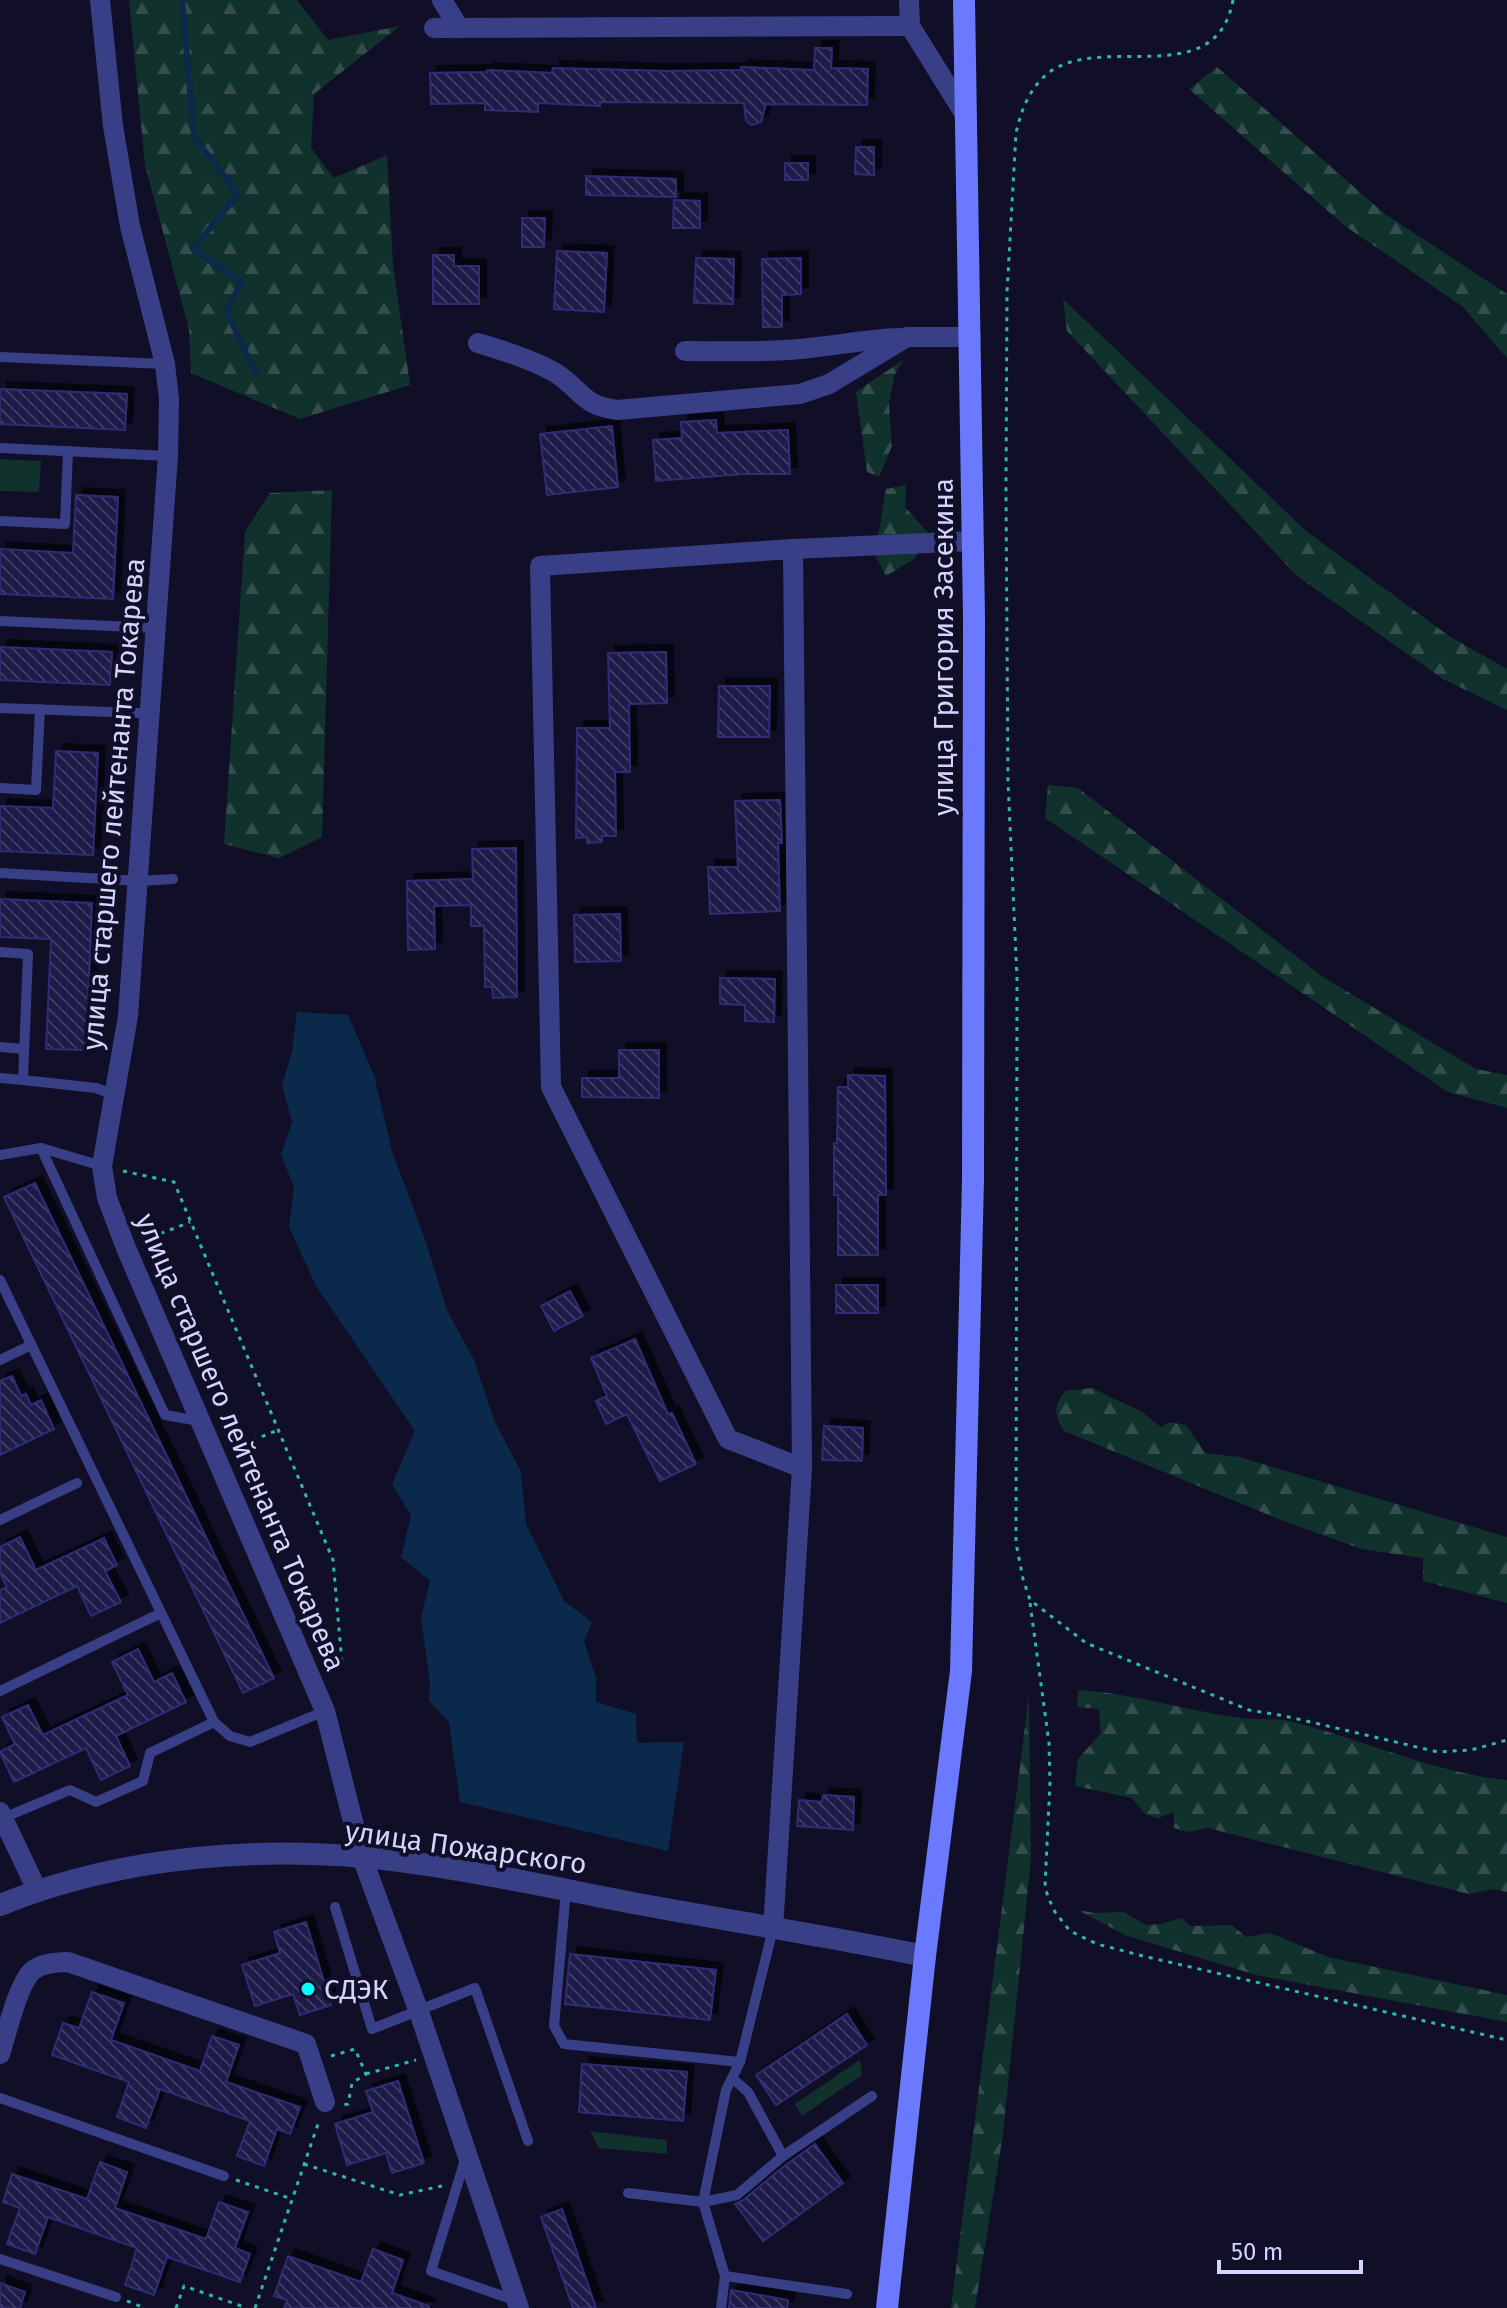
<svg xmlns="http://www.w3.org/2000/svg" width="1507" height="2308" viewBox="0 0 1507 2308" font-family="'Fira Sans',sans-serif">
  <defs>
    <pattern id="forest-firs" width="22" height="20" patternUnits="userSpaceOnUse" patternTransform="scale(2)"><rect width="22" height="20" fill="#11312c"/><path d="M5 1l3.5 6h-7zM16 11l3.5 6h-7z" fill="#334e4c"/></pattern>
    <pattern id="building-back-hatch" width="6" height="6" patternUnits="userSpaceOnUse" patternTransform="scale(2)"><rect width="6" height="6" fill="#1e1a48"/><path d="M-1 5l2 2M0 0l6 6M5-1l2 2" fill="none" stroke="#3e3a63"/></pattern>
    <filter id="shadow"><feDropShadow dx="7" dy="-7" stdDeviation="0" flood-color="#0009"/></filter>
  </defs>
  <rect width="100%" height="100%" fill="#100f27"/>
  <g fill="#11312c">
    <path d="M0,459L41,461L39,492L0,491Z"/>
    <path d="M860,2060L862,2075L802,2116L795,2104Z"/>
    <path d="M590,2131L667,2140V2154L599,2148Z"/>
  </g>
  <g fill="url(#forest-firs)">
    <path d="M129,0H297L328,40L400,26L314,94L311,148L334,178L387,155L393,265L410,385L300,419L191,373L189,329L145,165Z"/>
    <path d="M1217,67L1385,214L1507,294V358L1462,306L1345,226L1189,89Z"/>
    <path d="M1063,299L1306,531L1449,636L1507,669V710L1443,679L1297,576L1067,331Z"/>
    <path d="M903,360L894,376L889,403L892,446L879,477L867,472L856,392Z"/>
    <path d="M906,485L905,507L930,535L914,559L886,576L875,555L886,489Z"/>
    <path d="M332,490L322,837L279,858L224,844L245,532L270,493Z"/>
    <path d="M1048,785L1078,788L1323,977L1476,1069L1507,1075V1108L1448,1092L1045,818Z"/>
    <path d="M1092,1388L1142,1412L1161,1427L1170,1422L1186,1425L1205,1453L1239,1457L1507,1537V1603L1423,1581V1558L1361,1549L1281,1520L1064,1431C1054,1414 1053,1407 1065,1391Z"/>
    <path d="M1078,1690C1133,1693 1186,1711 1241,1718C1257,1720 1274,1718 1289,1721C1362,1739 1432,1772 1507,1780V1892L1494,1889L1469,1894L1208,1828L1188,1832L1174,1828V1812L1158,1818L1145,1814L1132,1798L1075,1786L1078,1759L1101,1733L1099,1709L1077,1707Z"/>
    <path d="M1029,1695L1031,1858L1003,2134L975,2308H951Z"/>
    <path d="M1078,1910L1094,1913L1124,1912L1146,1925L1160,1924L1182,1918L1190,1926L1232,1925L1246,1937L1270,1933L1328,1957L1507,1995V2022L1256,1975L1125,1935Z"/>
  </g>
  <path fill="#0b294a" d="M297,1012L348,1015L374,1075L392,1151L425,1239L447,1310L474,1360L494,1420L521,1472L526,1524L564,1601L592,1622L584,1641L596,1678V1702L636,1714L637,1743L684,1742L668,1851L460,1802L449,1722L429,1701L430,1683L421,1618L430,1581L401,1557L411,1516L392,1484L415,1431L316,1286L289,1227L294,1188L281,1154L292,1122L282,1086L292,1051Z"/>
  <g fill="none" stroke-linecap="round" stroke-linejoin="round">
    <path stroke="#0b294a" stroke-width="6" d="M182,0L194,137L238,194L193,249L242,283L226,310L256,374"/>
  </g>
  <g fill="url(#building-back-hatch)" stroke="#312c75" stroke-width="2" filter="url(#shadow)">
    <path d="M815,48H832L831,68L868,69L867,105L766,104L761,122L752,125L746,121L744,103L600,102V106L538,103V112L485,110V103L431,104L430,73L487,72V70L552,73L553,68L668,71L741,70V67L814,70Z"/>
    <path d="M856,147H874V175L855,174Z"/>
    <rect x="785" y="163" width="23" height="17"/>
    <path d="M586,176L676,179V197L586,195Z"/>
    <path d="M674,200L700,201V228H673Z"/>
    <path d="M522,218H545L544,247H522Z"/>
    <path d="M557,251L607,253L604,312L554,309Z"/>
    <path d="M433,255H454V266H479V304H433Z"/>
    <path d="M696,258L734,259L733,304L694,303Z"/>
    <path d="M801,258V294L782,295V327H763L762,259Z"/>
    <path d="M0,389L127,394L125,430L0,424Z"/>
    <path d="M716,420L717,433L788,430L790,474H743L656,481L653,440L682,438L681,422Z"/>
    <path d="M612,426L618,487L547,495L540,434Z"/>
    <path d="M76,495L118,497L113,599L0,594V549L73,553Z"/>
    <path d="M0,647L112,652L110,685L0,680Z"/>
    <path d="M666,652L667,703L629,704L630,772H615L616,836H602V842L587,843V837L576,838L577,728H610L608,653Z"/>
    <path d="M719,686H770L769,737H718Z"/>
    <path d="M56,751L98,753L93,855L0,851V806L53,808Z"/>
    <path d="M780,800L782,843H778L780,911L710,914L708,867H738L735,801Z"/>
    <path d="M516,848L517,997L493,998L492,987H485L484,926H471V905L434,906L435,949L408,950L407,881L473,879L472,849Z"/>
    <path d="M0,899L92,903L86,1050L46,1049L51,939L0,937Z"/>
    <path d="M620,914L621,961L575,962L574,915Z"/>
    <path d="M720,978L775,979L774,1022L745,1021V1005L720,1004Z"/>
    <path d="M619,1050H659V1098L582,1097V1078H619Z"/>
    <path d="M848,1075L885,1076L886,1195H878V1255H838V1195H834V1143H837L838,1087H848Z"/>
    <path d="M35,1183L274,1678L243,1693L4,1197Z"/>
    <rect x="836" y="1285" width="42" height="28"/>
    <path d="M570,1291L583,1316L554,1331L541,1306Z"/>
    <path d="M635,1339L668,1414L672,1413L696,1464L660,1481L627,1414L606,1424L596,1401L607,1396L591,1358Z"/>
    <path d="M12,1376L21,1396L26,1394L31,1405L41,1400L54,1429L0,1455V1381Z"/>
    <path d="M824,1426L863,1428L862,1461L822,1460Z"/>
    <path d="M20,1537L36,1570L104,1538L117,1565L105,1571L121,1602L91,1616L77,1586L0,1623V1590L7,1587L0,1573V1547Z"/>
    <path d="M138,1649L154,1682L172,1673L186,1702L116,1736L130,1766L101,1780L86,1748L14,1782L0,1752L15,1744L2,1717L28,1705L43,1735L128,1695L112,1662Z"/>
    <path d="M823,1795L854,1797L853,1830L797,1826L799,1800L822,1802Z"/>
    <path d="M306,1922L331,2005L300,2015L293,1994L255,2006L242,1965L280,1953L274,1932Z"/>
    <path d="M570,1954L716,1970L710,2020L565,2004Z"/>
    <path d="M92,1992L124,2003L111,2040L200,2071L212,2036L239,2045L226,2082L300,2107L290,2134L277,2129L264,2166L237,2156L250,2121L160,2089L146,2128L117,2117L129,2082L52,2055L63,2023L79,2028Z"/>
    <path d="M847,2014L867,2045L776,2105L756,2075Z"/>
    <path d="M582,2064L687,2072L683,2121L579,2112Z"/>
    <path d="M398,2081L424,2163L392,2173L386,2153L347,2165L335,2124L373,2112L366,2091Z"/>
    <path d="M815,2144L843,2183L763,2241L735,2204L742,2201L783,2167Z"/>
    <path d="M100,2162L127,2172L115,2208L206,2239L219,2202L248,2212L235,2248L250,2254L240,2282L167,2257L154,2295L125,2285L137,2248L48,2217L35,2254L7,2244L20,2208L3,2202L12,2174L87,2199Z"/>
    <path d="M562,2209L596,2308H573L541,2217Z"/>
    <path d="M373,2249L403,2260L392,2293L429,2306V2308H284L287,2300L274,2296L288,2256L361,2282Z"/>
    <path d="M0,2283L25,2292L20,2308H0Z"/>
    <path d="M731,2290L788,2300L787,2308H729Z"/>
  </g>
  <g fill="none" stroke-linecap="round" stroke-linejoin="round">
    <g stroke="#2cbba1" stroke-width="3" stroke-dasharray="4 6" stroke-linecap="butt">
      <path d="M1233,0C1216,94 1100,31 1047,74C1029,89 1021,111 1016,133L1007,292L1006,491L1008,782L1017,978L1016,1543L1023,1579L1030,1600L1086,1643L1249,1710L1285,1716L1438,1752L1471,1750L1507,1740"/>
      <path d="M123,1171L174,1182L333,1560L342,1664L329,1669"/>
      <path d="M142,1241L190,1222"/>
      <path d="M234,1448L278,1430"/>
      <path d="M1030,1603L1049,1743L1050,1782L1045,1886L1048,1897L1055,1912L1070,1931L1097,1944L1147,1957L1507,2040"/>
      <path d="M331,2056L355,2049L366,2074L352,2083L348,2104L343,2105"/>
      <path d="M366,2074L416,2060"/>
      <path d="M304,2164L400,2195L442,2186"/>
      <path d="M236,2180L292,2199"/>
      <path d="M127,2301L145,2308"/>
      <path d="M176,2308L184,2286L247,2308"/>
      <path d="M255,2308L319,2121"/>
    </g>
    <g stroke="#393f87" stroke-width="10">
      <path d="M0,357L165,364"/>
      <path d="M0,448L168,456"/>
      <path d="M0,521L65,524L68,451"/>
      <path d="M0,621L156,628"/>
      <path d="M0,708L138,713"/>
      <path d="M0,788L36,790L40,709"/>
      <path d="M0,873L140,881L173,879"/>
      <path d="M0,952L28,954L23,1080L96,1088L114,1095"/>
      <path d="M0,1047L24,1049"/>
      <path d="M0,1078L23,1080"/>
      <path d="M41,1148L165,1415L200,1421"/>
      <path d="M0,1155L41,1148L102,1166"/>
      <path d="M0,1280L214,1722L230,1736L250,1742L325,1711"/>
      <path d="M0,1360L31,1345"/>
      <path d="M0,1520L77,1483"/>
      <path d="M0,1691L161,1613"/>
      <path d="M3,1818L70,1790L96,1802L143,1781L150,1753L214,1722"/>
      <path d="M566,1890L554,2026L564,2044L740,2062"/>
      <path d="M335,1907L372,2029L475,1988L528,2141"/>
      <path d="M732,2078L748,2092L783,2156"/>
      <path d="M0,2098L224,2176"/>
      <path d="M465,2160L431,2271L514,2300"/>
      <path d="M628,2193L703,2202L737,2195L783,2156L872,2096"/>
      <path d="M0,2259L116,2297"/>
      <path d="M725,2276L847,2294"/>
      <path d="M721,2308L725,2276L703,2202L726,2090L740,2062L773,1929"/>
    </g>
    <g stroke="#393f87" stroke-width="20">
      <path d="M100,0L113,126L130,226L165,364L169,399L168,456L128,1016L102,1166L107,1198L126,1248L325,1711L362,1857L419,2012L519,2308"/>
      <path d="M442,0L459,28"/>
      <path d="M909,0L910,26L964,113"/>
      <path d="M434,28L910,26"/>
      <path d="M478,343C504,351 531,359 554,372C581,388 580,405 617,410L800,394L829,384L907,337H971"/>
      <path d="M685,351C729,351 774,353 817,347C845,344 871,339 899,338"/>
      <path d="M793,549L973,541"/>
      <path d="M0,1812L38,1892"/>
      <path d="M773,1929L802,1468L793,549L540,566L551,1087L728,1439L802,1468"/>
      <path d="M0,2054C7,2033 17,1986 32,1971C42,1963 56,1962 68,1962L306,2044L325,2102"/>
    </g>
    <path stroke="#393f87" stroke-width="22" d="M0,1905C123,1855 269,1844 400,1861C478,1871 555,1888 633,1903C730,1921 828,1936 925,1956"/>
    <path stroke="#6b79ff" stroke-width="22" d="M887,2308L925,1956L961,1671L973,1180L974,617L964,0"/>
  </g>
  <circle fill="#00fffa" stroke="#100f27" stroke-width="3" cx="308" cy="1989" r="8"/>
  <g text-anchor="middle" stroke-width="8" stroke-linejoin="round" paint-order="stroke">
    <g font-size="28" fill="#d4d5ff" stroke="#100f27">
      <text transform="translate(943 647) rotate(-90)" y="10">улица Григория Засекина</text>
      <text transform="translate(113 804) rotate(-85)" y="10">улица старшего лейтенанта Токарева</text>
      <text transform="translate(241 1442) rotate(67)" y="10">улица старшего лейтенанта Токарева</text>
      <text transform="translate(466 1847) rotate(8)" y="10">улица Пожарского</text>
    </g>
    <g font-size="28" fill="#d4d5ff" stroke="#100f27" text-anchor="start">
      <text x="324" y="1999">СДЭК</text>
    </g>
  </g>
  <path d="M1219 2260v12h142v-12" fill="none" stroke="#d4d5ff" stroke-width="4"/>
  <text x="1231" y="2260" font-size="24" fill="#d4d5ff" stroke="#100f27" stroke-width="6" paint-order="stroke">50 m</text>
</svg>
